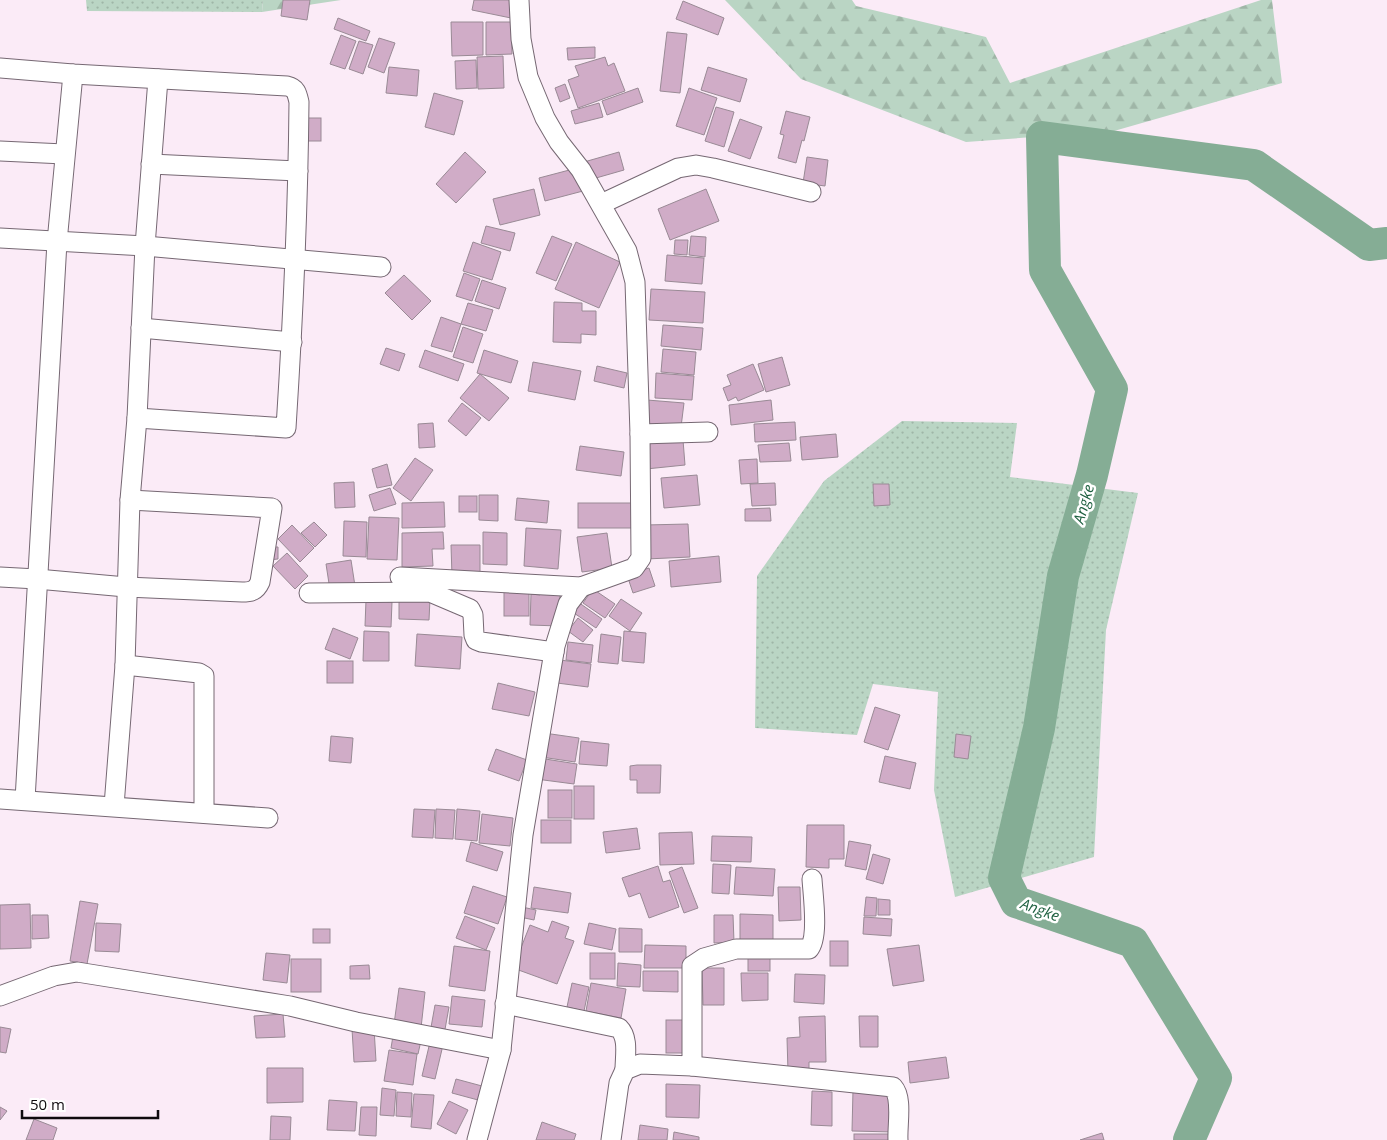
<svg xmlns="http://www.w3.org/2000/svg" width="1387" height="1140" viewBox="0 0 1387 1140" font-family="'Open Sans',sans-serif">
  <defs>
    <pattern id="grass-dots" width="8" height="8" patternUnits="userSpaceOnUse" patternTransform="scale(1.25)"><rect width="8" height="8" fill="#bad5c4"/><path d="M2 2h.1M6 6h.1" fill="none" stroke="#9fb6a7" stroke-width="1.8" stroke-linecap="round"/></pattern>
    <pattern id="forest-firs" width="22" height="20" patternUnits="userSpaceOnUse" patternTransform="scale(1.25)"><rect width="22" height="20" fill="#bad5c4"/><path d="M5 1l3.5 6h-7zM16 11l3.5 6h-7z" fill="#9fb6a7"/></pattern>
  </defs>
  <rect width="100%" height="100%" fill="#fbebf7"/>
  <g fill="url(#grass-dots)">
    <path d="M86,0H263L262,12L87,11Z"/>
    <path d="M902,421L1017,423L1010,477L1138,493L1106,630L1094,857L955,897L934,790L938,692L873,684L857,735L755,728L757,576L824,481Z"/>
  </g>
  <g fill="url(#forest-firs)">
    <path d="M263,0H341L262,12Z"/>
    <path d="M725,0H852L856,6L986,37L1010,83L1261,0H1272L1282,83L1114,131L966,142L801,79Z"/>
  </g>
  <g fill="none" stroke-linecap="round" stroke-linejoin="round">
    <path stroke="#85ad95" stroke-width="32" d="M1189,1140L1216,1078L1133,942L1016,902L1004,878L1039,728L1063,576L1092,475L1112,389L1045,270L1042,137L1254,165L1369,245L1387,243"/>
  </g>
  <g fill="#d0acc7" stroke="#998a95">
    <path d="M283,0H310L307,20L281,16Z"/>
    <path d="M474,0H515L511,18L472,10Z"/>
    <path d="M683,1L724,18L718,35L676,19Z"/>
    <path d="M338,18L370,31L366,41L334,29Z"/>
    <path d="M451,22H483V55L452,56Z"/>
    <path d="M486,22H511L512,54L486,55Z"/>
    <path d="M667,32L687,34L680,93L660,91Z"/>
    <path d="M341,35L356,41L345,69L330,64Z"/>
    <path d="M379,38L395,43L384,73L368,67Z"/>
    <path d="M359,41L373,45L363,74L349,69Z"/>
    <path d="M595,47V58L568,60L567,48Z"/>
    <path d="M503,56L504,88L478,89L477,57Z"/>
    <path d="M605,57L608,66L614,63L625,91L578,108L568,80L579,76L575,66Z"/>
    <path d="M476,60L477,88L456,89L455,61Z"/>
    <path d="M389,67L419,70L417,96L386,93Z"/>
    <path d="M708,67L747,79L740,102L701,90Z"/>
    <path d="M565,84L570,98L560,102L555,88Z"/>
    <path d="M638,88L643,102L607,115L602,101Z"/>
    <path d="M689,88L717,98L704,135L676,126Z"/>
    <path d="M434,93L463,101L454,135L425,127Z"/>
    <path d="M599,103L603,117L575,124L571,111Z"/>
    <path d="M716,107L734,112L724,147L705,141Z"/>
    <path d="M786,111L810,117L804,141L802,140L796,163L778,158L784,135L780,134Z"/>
    <rect x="305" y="118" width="16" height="23"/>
    <path d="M740,119L762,127L750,159L728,151Z"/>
    <path d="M465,152L486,172L456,203L436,184Z"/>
    <path d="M619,152L624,170L589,180L584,162Z"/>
    <path d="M807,157L828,160L825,186L803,183Z"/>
    <path d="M577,168L583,191L545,201L539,178Z"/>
    <path d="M534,189L540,215L500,225L493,199Z"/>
    <path d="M706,189L719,221L670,240L658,209Z"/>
    <path d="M486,226L515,233L510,251L481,243Z"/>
    <path d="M552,236L572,244L556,281L536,273Z"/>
    <path d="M691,236L706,237L705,257L689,255Z"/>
    <path d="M675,240H688L687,255L674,254Z"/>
    <path d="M473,242L501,252L492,280L463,271Z"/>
    <path d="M576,242L620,262L599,308L555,289Z"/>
    <path d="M667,255L704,258L702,284L665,281Z"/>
    <path d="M464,273L480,279L472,301L456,296Z"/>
    <path d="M404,275L431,301L412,320L385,293Z"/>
    <path d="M482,280L506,288L499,309L475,301Z"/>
    <path d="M651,289L705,292L703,323L649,320Z"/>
    <path d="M554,302L582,303V311H596V335L581,334V343L553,342Z"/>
    <path d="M468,303L493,310L486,331L461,324Z"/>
    <path d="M441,317L461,324L452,352L431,346Z"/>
    <path d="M663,325L703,328L701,350L661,346Z"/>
    <path d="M463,327L483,334L473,363L453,357Z"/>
    <path d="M386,348L405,354L399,371L380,364Z"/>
    <path d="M663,349L696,352L694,375L661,372Z"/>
    <path d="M425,350L464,364L458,381L419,367Z"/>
    <path d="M484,350L518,361L511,383L477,373Z"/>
    <path d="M782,357L790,385L766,392L758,364Z"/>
    <path d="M533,362L581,371L575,400L528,391Z"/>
    <path d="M753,364L764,390L738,401L736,397L728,401L723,388L731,385L727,375Z"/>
    <path d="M597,366L627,373L624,388L594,381Z"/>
    <path d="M656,373L694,376L692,400L655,398Z"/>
    <path d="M480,374L509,398L489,421L460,398Z"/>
    <path d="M647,400L684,403L681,427L645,424Z"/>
    <path d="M771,400L773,420L731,425L729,405Z"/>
    <path d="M462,403L481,418L466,436L448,421Z"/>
    <path d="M795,422L796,440L755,442L754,424Z"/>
    <path d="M433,423L435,447L419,448L418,424Z"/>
    <path d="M836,434L838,457L802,460L800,437Z"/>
    <path d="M683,440L685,465L646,469L644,443Z"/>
    <path d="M789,443L791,461L760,462L758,445Z"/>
    <path d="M580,446L624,452L621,476L576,470Z"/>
    <path d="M415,458L433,470L411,501L393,488Z"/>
    <path d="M757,459L758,483L741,484L739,460Z"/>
    <path d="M387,464L392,485L377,488L372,469Z"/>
    <path d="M697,475L700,505L664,508L661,478Z"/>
    <path d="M354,482L355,507L335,508L334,483Z"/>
    <path d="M775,483L776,505L752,506L750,484Z"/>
    <path d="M873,484H889L890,505L874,506Z"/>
    <path d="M390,488L396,504L374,511L369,495Z"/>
    <path d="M479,495H498V521L479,520Z"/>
    <rect x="459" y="496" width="18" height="16"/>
    <path d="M517,498L549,501L547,523L515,520Z"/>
    <path d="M444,502L445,527L402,528V503Z"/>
    <rect x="578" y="503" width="55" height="25"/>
    <path d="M770,508L771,521H745V509Z"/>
    <path d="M369,517L399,518L397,560L367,559Z"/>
    <path d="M344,521L367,522L366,557L343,556Z"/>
    <path d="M314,522L327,535L315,547L301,533Z"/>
    <path d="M688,524L690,557L646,559L645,525Z"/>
    <path d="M292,525L314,548L300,562L278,539Z"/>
    <path d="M526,528L561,530L558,569L524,566Z"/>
    <path d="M443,532L444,549H432L433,566L402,567V533Z"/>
    <path d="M483,532L507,533V565L483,564Z"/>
    <path d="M607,533L612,568L582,572L577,537Z"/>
    <path d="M451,545H480V576H452Z"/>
    <path d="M268,547H278V559L268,560Z"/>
    <path d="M287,553L308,576L295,589L273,566Z"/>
    <path d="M719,556L721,582L671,587L669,561Z"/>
    <path d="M351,560L355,586L330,590L326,564Z"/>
    <path d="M649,568L655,586L633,593L627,575Z"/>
    <path d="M541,586L560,595L559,626L530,625L531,594L540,595Z"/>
    <path d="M593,589L615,604L605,618L583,603Z"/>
    <rect x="504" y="592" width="25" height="24"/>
    <path d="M399,599H430L429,620L399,619Z"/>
    <path d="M621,599L642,613L630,631L609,616Z"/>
    <path d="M366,600L392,602L391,627L365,626Z"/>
    <path d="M578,602L602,619L596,628L571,611Z"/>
    <path d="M578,618L593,630L583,642L568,631Z"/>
    <path d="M333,628L358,638L350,659L325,649Z"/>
    <path d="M364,631L389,632V661H363Z"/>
    <path d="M624,631L646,633L644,663L622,661Z"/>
    <path d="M417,634L462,637L460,669L415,666Z"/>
    <path d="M601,634L621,637L618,664L598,662Z"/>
    <path d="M568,642L593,645L591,663L566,660Z"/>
    <path d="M560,660L591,664L588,687L557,683Z"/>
    <rect x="327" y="661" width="26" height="22"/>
    <path d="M498,683L535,692L529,716L492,709Z"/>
    <path d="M875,707L900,715L888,750L864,742Z"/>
    <path d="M544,733L579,738L575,762L541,757Z"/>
    <path d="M956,734L971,736L968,759L954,757Z"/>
    <path d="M331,736L353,738L351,763L329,761Z"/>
    <path d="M581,741L609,744L607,766L579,764Z"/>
    <path d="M496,749L527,760L519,781L488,770Z"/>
    <path d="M885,756L916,763L910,789L879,782Z"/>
    <path d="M539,758L577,764L574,784L536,779Z"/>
    <path d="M637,765H661L660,793H637V780H630V766Z"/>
    <rect x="574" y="786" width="20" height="33"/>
    <rect x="548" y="790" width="24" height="28"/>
    <path d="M414,809L435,810L433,838L412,837Z"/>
    <path d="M436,809L455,810L453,839L435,838Z"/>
    <path d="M457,809L480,811L477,841L455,839Z"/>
    <path d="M482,814L513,818L510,846L479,843Z"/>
    <rect x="541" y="820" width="30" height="23"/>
    <path d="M807,825H844V859H829V868L806,867Z"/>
    <path d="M637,828L640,849L606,853L603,832Z"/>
    <path d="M692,832L694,864L660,865L659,833Z"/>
    <path d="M712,836L752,837L751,862L711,861Z"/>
    <path d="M849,841L871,845L866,870L845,866Z"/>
    <path d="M471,842L503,852L497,871L466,861Z"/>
    <path d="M873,854L890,859L883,884L866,879Z"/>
    <path d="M713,864L731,865L729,894L712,893Z"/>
    <path d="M658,866L663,882L670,880L679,907L649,918L640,893L629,897L622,878Z"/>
    <path d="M682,867L698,908L684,913L669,872Z"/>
    <path d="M736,867L775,869L773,896L734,894Z"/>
    <path d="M473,886L507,897L498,924L464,913Z"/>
    <path d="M534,887L571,893L568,913L531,908Z"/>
    <path d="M778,887H800L801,920L779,921Z"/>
    <path d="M866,897L877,898L876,916H864Z"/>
    <path d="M878,899L890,900V915H878Z"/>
    <path d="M80,901L98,904L87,964L70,961Z"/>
    <path d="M30,904L31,948L0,949V905Z"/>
    <path d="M522,907L536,910L534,920L520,917Z"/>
    <path d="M740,914L773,915V940H740Z"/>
    <path d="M32,915H48L49,938L32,939Z"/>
    <path d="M714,915H733L734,942L714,943Z"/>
    <path d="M465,916L495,928L486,950L456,938Z"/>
    <path d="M864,917L892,919L891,936L863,934Z"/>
    <path d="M552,921L569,927L565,938L574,941L557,984L513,968L530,925L548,932Z"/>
    <path d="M96,923L121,924L119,952L95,951Z"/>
    <path d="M589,923L616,929L612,950L584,944Z"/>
    <path d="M619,928L642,929V952H619Z"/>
    <rect x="313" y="929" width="17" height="14"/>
    <rect x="830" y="941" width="18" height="25"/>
    <path d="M645,945L686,946V968H644Z"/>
    <path d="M919,945L924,981L893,986L887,949Z"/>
    <path d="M454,946L490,951L485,991L449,986Z"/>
    <rect x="748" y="951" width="22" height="20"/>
    <path d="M266,953L290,955L287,983L263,980Z"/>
    <rect x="590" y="953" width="25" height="26"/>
    <rect x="291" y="959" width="30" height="33"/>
    <path d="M618,963L641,965L640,987L617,986Z"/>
    <path d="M369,965L370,979H350V966Z"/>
    <path d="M702,968H724V1005H703Z"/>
    <path d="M643,971H678V992L643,991Z"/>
    <path d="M741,973H768V1000L742,1001Z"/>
    <path d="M795,974L825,975L824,1004L794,1002Z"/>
    <path d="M572,983L589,987L584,1011L567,1007Z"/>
    <path d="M591,983L626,989L621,1018L586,1011Z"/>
    <path d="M399,988L425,992L421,1028L394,1024Z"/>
    <path d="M452,996L485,1000L482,1027L449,1024Z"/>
    <path d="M435,1005L449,1007L444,1035L430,1033Z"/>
    <path d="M283,1014L285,1037L256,1038L254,1016Z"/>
    <path d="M825,1016L826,1062H809V1072H788L787,1038L800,1037L799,1017Z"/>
    <path d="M859,1016H878V1047H860Z"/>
    <rect x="666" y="1020" width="19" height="33"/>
    <path d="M0,1027L11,1029L6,1053L0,1052Z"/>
    <path d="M374,1028L376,1061L354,1062L352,1029Z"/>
    <path d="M394,1030L422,1036L418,1054L391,1048Z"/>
    <path d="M430,1042L443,1045L435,1079L422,1076Z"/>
    <path d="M389,1050L417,1054L413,1085L384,1081Z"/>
    <path d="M946,1057L949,1078L910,1083L908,1062Z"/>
    <path d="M267,1068H303V1102L267,1103Z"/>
    <path d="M456,1079L482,1086L478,1100L452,1093Z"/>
    <path d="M666,1084L700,1085L699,1118L666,1117Z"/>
    <path d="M382,1088L396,1090L394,1116L380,1115Z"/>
    <path d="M853,1090L894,1091L893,1132L852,1131Z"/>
    <path d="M812,1091L832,1092V1126L811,1125Z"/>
    <path d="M397,1092L412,1093L411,1117L396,1116Z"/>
    <path d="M414,1094L434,1095L431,1129L411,1127Z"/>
    <path d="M329,1100L357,1102L355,1131L327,1130Z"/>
    <path d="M449,1101L468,1110L456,1134L437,1124Z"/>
    <path d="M0,1107L7,1111L0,1120Z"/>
    <path d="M361,1107H377L376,1136L359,1135Z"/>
    <path d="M271,1116L291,1117L290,1140H270Z"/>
    <path d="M34,1119L57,1128L53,1140H26Z"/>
    <path d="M542,1122L576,1134L574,1140H536Z"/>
    <path d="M640,1125L668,1129L667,1140H638Z"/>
    <path d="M674,1132L699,1137V1140H673Z"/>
    <path d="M1102,1133L1104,1140H1080Z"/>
    <rect x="854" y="1134" width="39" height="6"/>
  </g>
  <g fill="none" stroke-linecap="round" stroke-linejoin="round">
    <g stroke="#766873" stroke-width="21">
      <g id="street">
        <path d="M0,68L73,74L287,86C296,88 297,93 299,102C298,211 293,319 286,428L137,418"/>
        <path d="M0,151L64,154"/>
        <path d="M151,164L298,171"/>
        <path d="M601,204L678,168L696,165L713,168L811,192"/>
        <path d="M0,238L145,246L381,267"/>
        <path d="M141,328L292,342"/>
        <path d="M640,434L708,432"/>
        <path d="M0,577L37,579L126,587L242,592C251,592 256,591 260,582L272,508L130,500"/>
        <path d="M400,577L581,587L634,568L641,558L640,434L635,282L627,251L581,170L559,142L545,118L528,77L521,39L519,0"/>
        <path d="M309,593L430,592L470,609L473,615L474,635L476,640L481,642L554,652"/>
        <path d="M125,665L199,673L204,676V813"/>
        <path d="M0,799L268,818"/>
        <path d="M25,800L57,242L73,74"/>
        <path d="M114,806L125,665L130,500L137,418L145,246L158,79"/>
        <path d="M0,996L54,976L77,972L290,1006L356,1022L501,1050"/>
        <path d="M505,1004L619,1028C629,1038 625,1056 625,1070"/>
        <path d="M692,1066L893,1087C903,1098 897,1125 898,1140"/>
        <path d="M477,1140L501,1050L523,835L555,646L568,604L581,587"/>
        <path d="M611,1140L619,1083L625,1070L640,1064L692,1066V966L704,958L736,949H809C819,937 813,896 812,879"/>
      </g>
    </g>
    <use href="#street" stroke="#fff" stroke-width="19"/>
  </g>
  <g text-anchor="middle" stroke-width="5" stroke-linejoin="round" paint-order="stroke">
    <g font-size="15" font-style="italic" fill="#1f6141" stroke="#fff">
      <text transform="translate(1084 504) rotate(-74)" y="5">Angke</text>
      <text transform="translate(1040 910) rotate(20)" y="5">Angke</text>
    </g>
  </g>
  <path d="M22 1110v8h136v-8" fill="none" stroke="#0f0a0e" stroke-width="2.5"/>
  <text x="30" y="1110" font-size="15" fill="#0f0a0e" stroke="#ffffff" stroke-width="4" paint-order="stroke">50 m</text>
</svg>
